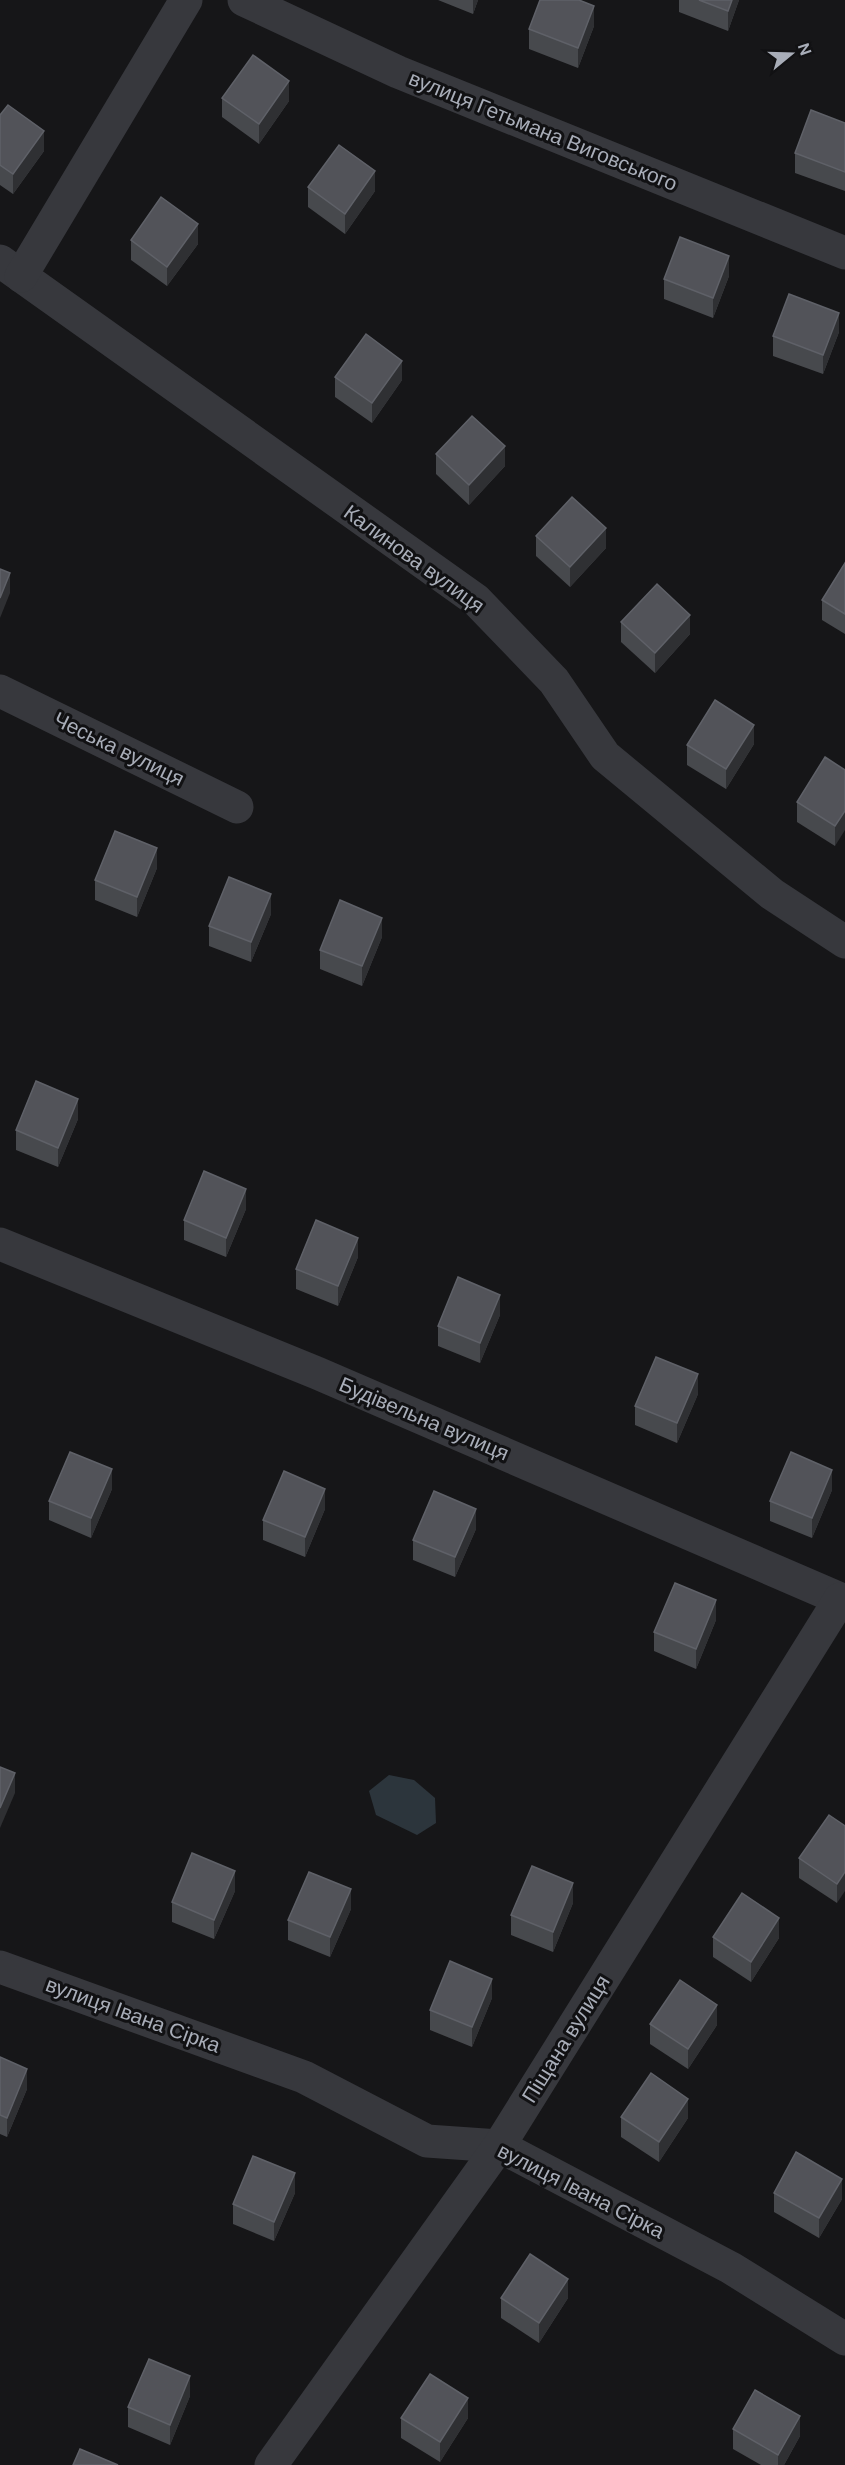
<svg xmlns="http://www.w3.org/2000/svg" width="845" height="2465" viewBox="0 0 845 2465" font-family="'DM Sans',sans-serif">
  <rect width="100%" height="100%" fill="#161618"/>
  <path fill="#2c353c" d="M389,1775L414,1780L435,1798L436,1823L417,1835L376,1815L369,1791Z"/>
  <g fill="none" stroke-linecap="round" stroke-linejoin="round">
    <g stroke="#37383d" stroke-width="33">
      <path d="M244,0L398,72L845,253"/>
      <path d="M0,261L476,600L554,681L605,756L772,894L845,942"/>
      <path d="M21,276L186,0"/>
      <path d="M0,691L237,807"/>
      <path d="M0,1244L317,1373L845,1601"/>
      <path d="M0,1967L304,2077L427,2141L499,2146L731,2268L845,2339"/>
      <path d="M271,2465L499,2146L840,1599"/>
    </g>
  </g>
  <g fill="#47494d">
    <path d="M438,0H478L473,14Z"/>
    <path d="M679,0H739L728,31L679,12Z"/>
    <path d="M594,26L578,68L529,49V29Z"/>
    <path d="M222,98L289,101L259,144L222,117Z"/>
    <path d="M0,115L44,151L13,194L0,185Z"/>
    <path d="M845,123V191L795,173V153Z"/>
    <path d="M308,187L375,191L345,234L308,207Z"/>
    <path d="M131,240L198,244L167,286L131,260Z"/>
    <path d="M729,276L713,318L664,299V279Z"/>
    <path d="M839,332L823,374L773,356V336Z"/>
    <path d="M335,377L402,380L372,423L335,397Z"/>
    <path d="M436,454L505,466L469,505L436,474Z"/>
    <path d="M536,536L606,548L570,587L536,556Z"/>
    <path d="M845,563V634L822,620V600Z"/>
    <path d="M621,622L690,634L655,673L621,642Z"/>
    <path d="M754,744L726,789L687,765V745Z"/>
    <path d="M845,770L835,846L797,822V802Z"/>
    <path d="M157,868L137,917L95,900V880Z"/>
    <path d="M271,914L251,962L209,946V926Z"/>
    <path d="M382,937L362,986L320,969V950Z"/>
    <path d="M78,1119L58,1167L16,1150V1130Z"/>
    <path d="M246,1209L226,1257L184,1240V1220Z"/>
    <path d="M358,1257L338,1306L296,1289V1269Z"/>
    <path d="M500,1315L480,1363L438,1346V1326Z"/>
    <path d="M698,1394L677,1443L635,1425V1406Z"/>
    <path d="M112,1489L91,1538L49,1520V1501Z"/>
    <path d="M832,1490L812,1538L770,1521V1501Z"/>
    <path d="M325,1509L305,1557L263,1540V1520Z"/>
    <path d="M476,1529L455,1577L413,1560V1540Z"/>
    <path d="M716,1620L696,1669L654,1651V1632Z"/>
    <path d="M845,1826L837,1903L799,1878V1858Z"/>
    <path d="M235,1891L214,1939L172,1922V1902Z"/>
    <path d="M573,1903L553,1952L511,1935V1915Z"/>
    <path d="M351,1909L330,1957L288,1940V1920Z"/>
    <path d="M713,1937L779,1938L751,1982L713,1957Z"/>
    <path d="M492,1998L472,2047L430,2030V2010Z"/>
    <path d="M650,2024L717,2025L688,2069L650,2044Z"/>
    <path d="M0,2057L27,2089L7,2137L0,2134Z"/>
    <path d="M621,2117L688,2118L659,2162L621,2137Z"/>
    <path d="M295,2193L274,2241L233,2224V2204Z"/>
    <path d="M774,2193L842,2199L819,2238L774,2212Z"/>
    <path d="M501,2298H568L539,2343L501,2318Z"/>
    <path d="M190,2396L170,2445L128,2427V2407Z"/>
    <path d="M401,2418H468L440,2462L401,2438Z"/>
    <path d="M733,2429L800,2436L784,2465H761L733,2449Z"/>
  </g>
  <g fill="#2f3033">
    <path d="M473,0H478L473,14Z"/>
    <path d="M732,0H739L728,31V11Z"/>
    <path d="M594,6V26L578,68V48Z"/>
    <path d="M289,81V101L259,144V124Z"/>
    <path d="M44,131V151L13,194V174Z"/>
    <path d="M375,171V191L345,234V214Z"/>
    <path d="M198,224V244L167,286V267Z"/>
    <path d="M729,256V276L713,318V298Z"/>
    <path d="M839,313V332L823,374V355Z"/>
    <path d="M402,361V380L372,423V403Z"/>
    <path d="M505,446V466L469,505V485Z"/>
    <path d="M606,528V548L570,587V567Z"/>
    <path d="M10,573V593L0,618V598Z"/>
    <path d="M690,615V634L655,673V653Z"/>
    <path d="M754,725V744L726,789V769Z"/>
    <path d="M845,811V830L835,846V826Z"/>
    <path d="M157,848V868L137,917V897Z"/>
    <path d="M271,894V914L251,962V942Z"/>
    <path d="M382,918V937L362,986V966Z"/>
    <path d="M78,1099V1119L58,1167V1148Z"/>
    <path d="M246,1189V1209L226,1257V1238Z"/>
    <path d="M358,1238V1257L338,1306V1286Z"/>
    <path d="M500,1295V1315L480,1363V1343Z"/>
    <path d="M698,1374V1394L677,1443V1423Z"/>
    <path d="M112,1469V1489L91,1538V1518Z"/>
    <path d="M832,1470V1490L812,1538V1518Z"/>
    <path d="M325,1489V1509L305,1557V1537Z"/>
    <path d="M476,1509V1529L455,1577V1557Z"/>
    <path d="M716,1600V1620L696,1669V1649Z"/>
    <path d="M15,1773V1793L0,1828V1808Z"/>
    <path d="M235,1871V1891L214,1939V1920Z"/>
    <path d="M845,1872V1891L837,1903V1884Z"/>
    <path d="M573,1883V1903L553,1952V1932Z"/>
    <path d="M351,1889V1909L330,1957V1937Z"/>
    <path d="M779,1918V1938L751,1982V1962Z"/>
    <path d="M492,1979V1998L472,2047V2027Z"/>
    <path d="M717,2005V2025L688,2069V2049Z"/>
    <path d="M27,2069V2089L7,2137V2118Z"/>
    <path d="M688,2099V2118L659,2162V2142Z"/>
    <path d="M295,2173V2193L274,2241V2222Z"/>
    <path d="M842,2179V2199L819,2238V2218Z"/>
    <path d="M568,2279V2298L539,2343V2323Z"/>
    <path d="M190,2376V2396L170,2445V2425Z"/>
    <path d="M468,2398V2418L440,2462V2442Z"/>
    <path d="M800,2416V2436L784,2465H778V2455Z"/>
  </g>
  <g fill="#525359" stroke="#5f6168" stroke-width="1.5">
    <path d="M540,0H579L594,6L578,48L529,29Z"/>
    <path d="M699,0H732L728,11Z"/>
    <path d="M253,55L289,81L259,124L222,98Z"/>
    <path d="M8,105L44,131L13,174L0,165V115Z"/>
    <path d="M811,110L845,123V172L795,153Z"/>
    <path d="M339,145L375,171L345,214L308,187Z"/>
    <path d="M161,197L198,224L167,267L131,240Z"/>
    <path d="M680,237L729,256L713,298L664,279Z"/>
    <path d="M789,294L839,313L823,355L773,336Z"/>
    <path d="M366,334L402,361L372,403L335,377Z"/>
    <path d="M472,416L505,446L469,485L436,454Z"/>
    <path d="M572,497L606,528L570,567L536,536Z"/>
    <path d="M845,563V614L822,600Z"/>
    <path d="M0,569L10,573L0,598Z"/>
    <path d="M657,584L690,615L655,653L621,622Z"/>
    <path d="M715,700L754,725L726,769L687,745Z"/>
    <path d="M825,757L845,770V811L835,826L797,802Z"/>
    <path d="M115,831L157,848L137,897L95,880Z"/>
    <path d="M229,877L271,894L251,942L209,926Z"/>
    <path d="M340,900L382,918L362,966L320,950Z"/>
    <path d="M36,1081L78,1099L58,1148L16,1130Z"/>
    <path d="M204,1171L246,1189L226,1238L184,1220Z"/>
    <path d="M316,1220L358,1238L338,1286L296,1269Z"/>
    <path d="M458,1277L500,1295L480,1343L438,1326Z"/>
    <path d="M656,1357L698,1374L677,1423L635,1406Z"/>
    <path d="M70,1452L112,1469L91,1518L49,1501Z"/>
    <path d="M791,1452L832,1470L812,1518L770,1501Z"/>
    <path d="M284,1471L325,1489L305,1537L263,1520Z"/>
    <path d="M434,1491L476,1509L455,1557L413,1540Z"/>
    <path d="M675,1583L716,1600L696,1649L654,1632Z"/>
    <path d="M0,1767L15,1773L0,1808Z"/>
    <path d="M829,1815L845,1826V1872L837,1884L799,1858Z"/>
    <path d="M192,1853L235,1871L214,1920L172,1902Z"/>
    <path d="M532,1866L573,1883L553,1932L511,1915Z"/>
    <path d="M309,1872L351,1889L330,1937L288,1920Z"/>
    <path d="M742,1893L779,1918L751,1962L713,1937Z"/>
    <path d="M450,1961L492,1979L472,2027L430,2010Z"/>
    <path d="M680,1980L717,2005L688,2049L650,2024Z"/>
    <path d="M0,2057L27,2069L7,2118L0,2115Z"/>
    <path d="M651,2073L688,2099L659,2142L621,2117Z"/>
    <path d="M796,2152L842,2179L819,2218L774,2193Z"/>
    <path d="M253,2156L295,2173L274,2222L233,2204Z"/>
    <path d="M530,2254L568,2279L539,2323L501,2298Z"/>
    <path d="M149,2359L190,2376L170,2425L128,2407Z"/>
    <path d="M430,2374L468,2398L440,2442L401,2418Z"/>
    <path d="M755,2390L800,2416L778,2455L733,2429Z"/>
    <path d="M80,2449L118,2465H73Z"/>
  </g>
  <g text-anchor="middle" stroke-width="6" stroke-linejoin="round" paint-order="stroke">
    <g font-size="21" fill="#a8adb8" stroke="#111113">
      <text transform="translate(543 131) rotate(22)" y="7">вулиця Гетьмана Виговського</text>
      <text transform="translate(414 559) rotate(36)" y="7">Калинова вулиця</text>
      <text transform="translate(119 749) rotate(26)" y="7">Чеська вулиця</text>
      <text transform="translate(424 1419) rotate(23)" y="7">Будівельна вулиця</text>
      <text transform="translate(133 2015) rotate(20)" y="7">вулиця Івана Сірка</text>
      <text transform="translate(566 2039) rotate(-58)" y="7">Піщана вулиця</text>
      <text transform="translate(581 2191) rotate(27)" y="7">вулиця Івана Сірка</text>
    </g>
  </g>
  <g transform="translate(791 54) rotate(71)" stroke="#111113" stroke-width="4.5" paint-order="stroke">
  <path d="M0-4.5L10 22L0 15L-10 22Z" fill="#a8adb8"/>
  <text y="-9" font-size="16" font-weight="bold" text-anchor="middle" fill="#a8adb8">N</text>
  </g>
</svg>
